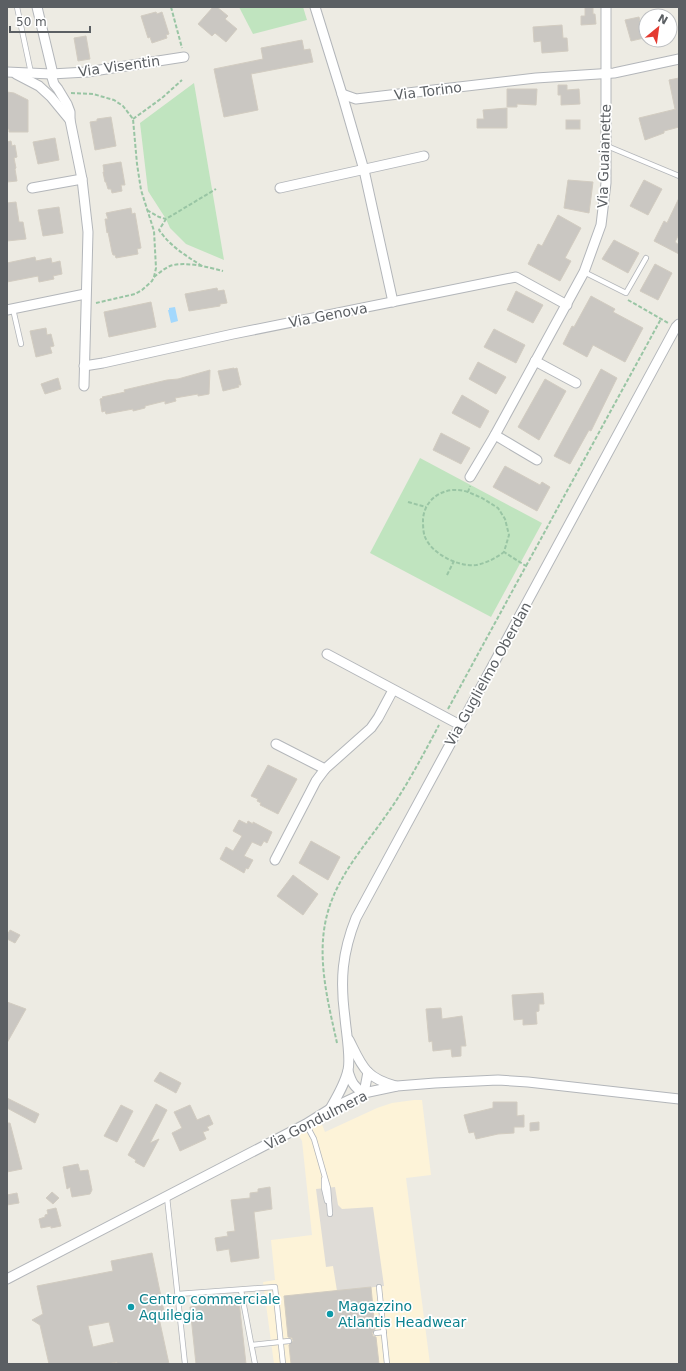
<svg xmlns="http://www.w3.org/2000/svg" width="686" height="1371" viewBox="0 0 686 1371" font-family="'DejaVu Sans',sans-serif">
  <rect width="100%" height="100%" fill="#edebe3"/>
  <path fill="#fdf3d8" d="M414,1100H422L431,1175L406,1178L430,1364H274L263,1282L275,1280L271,1240L312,1235L302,1141L298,1134L321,1122L325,1132L377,1108L392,1103Z"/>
  <path fill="#dfdcd7" d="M335,1187L338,1205L342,1209L373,1207L384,1286L337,1291L333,1266L326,1267L316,1189Z"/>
  <g fill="#c0e4bf">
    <path d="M239,7H303L307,20L253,34Z"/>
    <path d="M194,83L224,260L186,244L170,228L166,219L148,191L140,123Z"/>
    <path d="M420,458L542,523L491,617L370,553Z"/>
  </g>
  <path fill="#a3d8fd" d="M175,307L178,321L171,323L168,310H169V308Z"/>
  <g fill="#cac7c2" stroke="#d2ccc1" fill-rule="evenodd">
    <path d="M213,7H217L228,16L225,19L237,29L226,42L215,33L212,36L198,24Z"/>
    <path d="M585,7H593V14H595L596,24L581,25V16H585Z"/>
    <path d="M156,12L157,14L162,12L169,34L166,35L167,38L152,43L150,37L148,38L141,16Z"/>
    <path d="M639,17L644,38L631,41L625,20Z"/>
    <path d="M562,25L563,38H567L568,51L542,53L541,41L534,42L533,27Z"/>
    <path d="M86,36L90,59L78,61L74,38Z"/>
    <path d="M302,40L304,50L310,49L313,62L251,74L258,110L224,117L214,69L263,59L261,48Z"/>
    <path d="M679,78V127L664,131V133L645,140L639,118L676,109H675L669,80Z"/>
    <path d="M558,85H567V90L579,89L580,104L561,105V95H558Z"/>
    <path d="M507,89H537L536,105L517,104V107H507Z"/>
    <path d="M7,92L14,93L28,100V132H9V129H7Z"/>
    <path d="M507,108V128H477V119H484L483,110Z"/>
    <path d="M111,117L116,146L95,150L90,122L97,121V119Z"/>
    <rect x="566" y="120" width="14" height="9"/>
    <path d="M55,138L59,160L38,164L33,142Z"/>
    <path d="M11,141L12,146L15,145L17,157L14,158L16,168L15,169L17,181L7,182V142Z"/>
    <path d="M121,162L125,185H121L122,191L112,193L111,189H108L106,182H105L103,172H104L103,165Z"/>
    <path d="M568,180L593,182L589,213L564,208Z"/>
    <path d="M644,180L662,189L648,215L630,206Z"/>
    <path d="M679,198V234L675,242L679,245V254L654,241L664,221L667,223Z"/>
    <path d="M16,202L19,222H23L26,239L7,241V203Z"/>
    <path d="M59,207L63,233L43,236L38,210Z"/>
    <path d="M131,208L132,214L135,213L141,248L137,249L138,254L116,258L115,255H113L112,252L108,232L107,233L105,219H108L106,213Z"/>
    <path d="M558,215L581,228L565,258L571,261L560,281L528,264L538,244L542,246Z"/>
    <path d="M614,240L639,253L628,273L602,259Z"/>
    <path d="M35,257L36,261L51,258L52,263L60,261L62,274L53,276L54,279L39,282L38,276L7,282V263Z"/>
    <path d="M655,264L672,273L658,300L640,291Z"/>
    <path d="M217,288L218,291L224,290L227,303L220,304V306L189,311L185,294Z"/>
    <path d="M516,291L543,305L533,323L507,310Z"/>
    <path d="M591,296L615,309L613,312L643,328L625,362L593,345L587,357L563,344L572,326L574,327Z"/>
    <path d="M151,302L156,327L109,337L104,312Z"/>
    <path d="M46,328L47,335L51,334L54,346L50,347L52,353L36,357L30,331Z"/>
    <path d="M494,329L525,345L516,363L484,347Z"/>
    <path d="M478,362L506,377L496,394L469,379Z"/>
    <path d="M234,368V369L237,368L241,385H238L239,387L223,391L218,371Z"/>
    <path d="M601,369L617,378L591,431L589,430L570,464L554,456Z"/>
    <path d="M210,370L209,394L198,396V394L175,398L176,401L165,404V401L145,406V408L133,411V409L106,414L105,411L102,412L100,399L103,398L102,397L125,392L124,390L167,380L178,379Z"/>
    <path d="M58,378L61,389L45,394L41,384Z"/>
    <path d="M545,379L566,391L539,440L518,427Z"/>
    <path d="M462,395L489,411L480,428L452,413Z"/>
    <path d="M441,433L470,448L461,464L433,450Z"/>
    <path d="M505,466L540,485L542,482L550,487L537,511L493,487Z"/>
    <path d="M268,765L297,779L278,814L260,805L261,803L257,801L258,799L251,796Z"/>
    <path d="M239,820L247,824L248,821L253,824V822L272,832L267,843L264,841L261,846L252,842L244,856L253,860L248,869L246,868L244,873L220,859L226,847L233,851L242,836L233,831Z"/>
    <path d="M311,841L340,857L328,880L299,863Z"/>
    <path d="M293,875L318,894L303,915L277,896Z"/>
    <path d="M10,930L20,935L15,943L7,939V935Z"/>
    <path d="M543,993L544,1004H539V1011L536,1012L537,1024L523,1025V1019L514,1020L512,995Z"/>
    <path d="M7,1002L26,1009L7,1043Z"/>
    <path d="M441,1008L442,1019L462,1016L466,1046H461V1056L452,1057L451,1049L433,1051L432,1041L429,1042L426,1009Z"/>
    <path d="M160,1072L181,1083L176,1093L154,1081Z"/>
    <path d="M7,1098L39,1114L35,1123L7,1108Z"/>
    <path d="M493,1102H517V1116L524,1115V1127H514V1133L498,1134L476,1139L474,1132L469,1133L464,1115L493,1108Z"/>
    <path d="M156,1104L167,1110L150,1143L159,1139L144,1167L135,1162L136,1160L128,1155Z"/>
    <path d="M121,1105L133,1111L117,1142L104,1136Z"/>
    <path d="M190,1105L197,1120L209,1115L213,1124L207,1127L209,1130L203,1132L206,1139L180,1151L172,1133L182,1128L174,1112Z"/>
    <path d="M539,1122V1130L530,1131V1123Z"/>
    <path d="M7,1123H10L22,1169L7,1172Z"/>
    <path d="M78,1164L80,1171L88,1170L92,1190L90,1194L72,1197L70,1187L67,1189L63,1167Z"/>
    <path d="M270,1187L272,1209L254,1212L259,1258L231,1262L229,1249L217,1251L215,1238L228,1236L227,1232L235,1231L231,1200L250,1198V1193L258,1192V1189Z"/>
    <path d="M52,1192L59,1198L53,1204L46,1198Z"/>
    <path d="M17,1193L19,1203L7,1205V1195Z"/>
    <path d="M56,1208L61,1226L51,1228V1226L41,1228L39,1219L45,1217V1215L48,1214L47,1210Z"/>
    <path d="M152,1253L165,1316L159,1318L169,1364H117V1362L107,1364H49L40,1325L32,1320L43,1314L37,1286L113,1271L111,1261ZM109,1322L114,1342L93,1347L88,1326Z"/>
    <path d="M371,1287L375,1329L372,1333L373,1336L376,1337L379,1364H291L289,1345L293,1341L292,1338L288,1337L284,1296Z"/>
    <path d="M239,1301L246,1364H196L190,1307Z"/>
  </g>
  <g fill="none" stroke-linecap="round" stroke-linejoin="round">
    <g stroke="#b3b6ba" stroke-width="6">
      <g id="service">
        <path d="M17,7L31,73"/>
        <path d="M607,146L679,176"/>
        <path d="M584,272L626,293L646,258"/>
        <path d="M13,309L21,344"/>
        <path d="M306,1124L314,1139L328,1188L330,1214"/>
        <path d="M324,1179V1188L327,1201"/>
        <path d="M167,1197L185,1364"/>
        <path d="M379,1287L387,1364"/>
        <path d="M241,1290L255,1364"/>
        <path d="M178,1294L275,1287L283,1364"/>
        <path d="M376,1333L384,1332"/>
        <path d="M252,1345L289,1341"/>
      </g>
    </g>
    <g stroke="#b3b6ba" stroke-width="11">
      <g id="minor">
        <path d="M37,7L53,74"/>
        <path d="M315,7L342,94L364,170L393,302"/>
        <path d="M7,72L51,74L87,72L184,57"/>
        <path d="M16,74L39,86L51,97L70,120"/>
        <path d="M51,74L54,84L58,89L67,104L70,112V120L82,179L88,232L84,386"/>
        <path d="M342,94L356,99L536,78L614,73L679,59"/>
        <path d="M32,188L82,179"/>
        <path d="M280,188L424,156"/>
        <path d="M7,310L85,294"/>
        <path d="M535,361L576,383"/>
        <path d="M84,366L103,363L233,334L516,277L567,305"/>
        <path d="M495,435L537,460"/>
        <path d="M470,477L495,435L584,272L601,225L606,183V7"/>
        <path d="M327,654L460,725"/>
        <path d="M276,744L325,769"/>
        <path d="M275,860L316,781L325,769L371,728L378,718L393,690"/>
        <path d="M349,1040C362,1066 365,1078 396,1086"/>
        <path d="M348,1071C351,1081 354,1088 364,1093L368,1072"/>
        <path d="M330,1109C337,1097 345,1084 348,1070C351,1058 346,1031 345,1018C340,981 342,953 356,918L676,327L679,324"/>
        <path d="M7,1279L306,1124L330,1109L364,1093L397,1086L435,1083L498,1080L528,1082L679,1099"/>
      </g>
    </g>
    <g stroke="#99c5a4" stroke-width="2" stroke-dasharray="4 2" stroke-linecap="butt">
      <path d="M171,7L182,48"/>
      <path d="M71,93L93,94L114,100L123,106L133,119L137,164L141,190L154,231L156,268L154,277L152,281L142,290L135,294L96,303"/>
      <path d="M133,119L162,98L182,80"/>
      <path d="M147,210L159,217L166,219"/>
      <path d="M202,266C185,255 171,247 159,230L166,219L216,189"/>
      <path d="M154,277C159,273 165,268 170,266C185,261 208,267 223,271"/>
      <path d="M628,300L668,323"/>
      <path d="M468,492C448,485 425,496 423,519C423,525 423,532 425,537C432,554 458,567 476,565C487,563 496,558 504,552"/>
      <path d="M408,502L426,507"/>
      <path d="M526,566L661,319"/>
      <path d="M447,575L454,561"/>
      <path d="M448,709L526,566L504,552L509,535L505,519L498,508L482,498L468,492L470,486"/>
      <path d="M337,1043C328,1002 316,957 327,915C337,876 365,846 387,814C407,786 423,755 439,725"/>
    </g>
    <use href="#service" stroke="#fff" stroke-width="4.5"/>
    <use href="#minor" stroke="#fff" stroke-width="9"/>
  </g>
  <g fill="#0f9aa8" stroke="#fff" stroke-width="1.5">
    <circle cx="131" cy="1307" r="4"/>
    <circle cx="330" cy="1314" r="4"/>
  </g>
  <g text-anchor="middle" stroke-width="3.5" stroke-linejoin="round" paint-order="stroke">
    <g font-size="14" fill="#5b5f63" stroke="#fff">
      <text transform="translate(119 66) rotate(-8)" y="5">Via Visentin</text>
      <text transform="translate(428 91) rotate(-7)" y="5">Via Torino</text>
      <text transform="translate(604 156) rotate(-88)" y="5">Via Guaianette</text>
      <text transform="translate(328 315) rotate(-11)" y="5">Via Genova</text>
      <text transform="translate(488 674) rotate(-61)" y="5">Via Guglielmo Oberdan</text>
      <text transform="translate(316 1120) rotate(-27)" y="5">Via Gondulmera</text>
    </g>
    <g font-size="14" fill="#0d838f" stroke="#fff" text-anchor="start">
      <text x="139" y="1304">Centro commerciale<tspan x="139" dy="16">Aquilegia</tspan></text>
      <text x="338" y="1311">Magazzino<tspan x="338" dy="16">Atlantis Headwear</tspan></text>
    </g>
  </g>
  <rect width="686" height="1371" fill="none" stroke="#5b5f63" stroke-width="16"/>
  <g transform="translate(658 28) rotate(29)"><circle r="19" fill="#ffffff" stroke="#bdbfc1"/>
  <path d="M0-3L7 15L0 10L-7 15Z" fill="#e43b31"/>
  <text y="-6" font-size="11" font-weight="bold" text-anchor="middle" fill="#5b5f63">N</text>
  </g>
  <path d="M10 26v6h80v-6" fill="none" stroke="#5b5f63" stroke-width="2"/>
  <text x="16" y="26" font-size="12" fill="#5b5f63" stroke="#ffffff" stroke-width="3" paint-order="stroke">50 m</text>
</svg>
